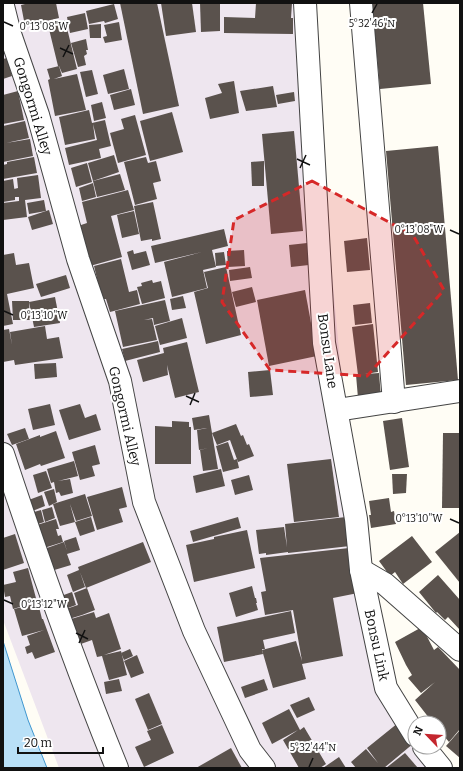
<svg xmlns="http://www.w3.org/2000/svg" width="463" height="771" viewBox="0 0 463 771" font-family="Bitter,serif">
  <rect width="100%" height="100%" fill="#fffdf5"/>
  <path fill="#eee6ef" d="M3,3H307L355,524L395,684L421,723H415V747L451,768H59L3,620Z"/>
  <path fill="#b9e0f7" stroke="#3f96cf" d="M3,641L28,720L47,768H3Z"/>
  <g fill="#5a524d">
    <path d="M24,3H56L59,18L25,26L21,5L25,4Z"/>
    <path d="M120,3H157L179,106L143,114Z"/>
    <path d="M161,3H192L196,32L166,36Z"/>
    <path d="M200,3H220V31L201,32Z"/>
    <path d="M256,3H292L291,18H293V34L224,33V17L255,18Z"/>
    <path d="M372,3H423L431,84L380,89Z"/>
    <path d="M114,4L118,19L105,23L104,21L89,24L86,11Z"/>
    <path d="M85,13L88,29L70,33L67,17Z"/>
    <path d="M65,20L77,69L62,73L59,66H61H58L48,25Z"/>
    <path d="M119,22L122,40L105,43L103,37L107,36L104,25Z"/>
    <path d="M101,24V38H90L89,25Z"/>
    <path d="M86,39L88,50H86L87,54L84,56L86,65L78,67L71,43Z"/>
    <path d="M7,58L12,76L3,79V59Z"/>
    <path d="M59,66L62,76L54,79L77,74L86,110L55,116L48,80L50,79L47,69Z"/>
    <path d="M124,69L129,89L108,94L103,75Z"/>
    <path d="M92,70L98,94L86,97L80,72Z"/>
    <path d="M234,81L239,113L210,119L205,98L222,93L218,84Z"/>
    <path d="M273,86L277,107L246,111L240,91Z"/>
    <path d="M131,89L135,105L114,110L110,95Z"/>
    <path d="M18,91L24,120L3,124V95Z"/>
    <path d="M294,92L295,101L278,104L276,95Z"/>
    <path d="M102,102L106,118L94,121L91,105Z"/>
    <path d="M89,110L92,123L105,120L111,146L99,149L101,158L69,165L65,148L97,140L93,124L95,139L65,145L59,117Z"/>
    <path d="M172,112L183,152L150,161L140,121Z"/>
    <path d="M135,115L146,155L118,163L110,133L124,129L121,119Z"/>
    <path d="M25,121L29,138L6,143L30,139L33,156L3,162V126Z"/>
    <path d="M294,131L303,231L271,234L262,134Z"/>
    <path d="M438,146L458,380L406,385L386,151Z"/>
    <path d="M114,155L119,172L93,181L88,163Z"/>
    <path d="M34,157L37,173L3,179V165L7,164V162Z"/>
    <path d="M146,157L148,163L156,161L161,181L153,183L157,199L135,205L124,162Z"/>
    <path d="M264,161V186H252L251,162Z"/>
    <path d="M87,163L92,182L76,187L71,168Z"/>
    <path d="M120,174L125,190L97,197L93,181Z"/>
    <path d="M38,175L41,198L25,200L27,217L3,220V203L19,201V197H15V200L3,202V181L13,179L15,194L14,189L18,188L17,178Z"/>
    <path d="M93,183L96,197L82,201L79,188Z"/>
    <path d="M128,190L134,210L111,216L122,257L90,266L78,226L87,223L82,202Z"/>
    <path d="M44,200L46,211L29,214L27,203Z"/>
    <path d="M153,202L161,239L152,241V239L141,241L134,206Z"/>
    <path d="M49,210L53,224L32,230L28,217Z"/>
    <path d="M134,211L139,234L122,238L117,215Z"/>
    <path d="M224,229L228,246L212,250L216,267L203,270L207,288L172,297L164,262L202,252L155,263L151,246Z"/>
    <path d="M367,238L370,270L347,272L344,241Z"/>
    <path d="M316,242L318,264L291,267L289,245Z"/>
    <path d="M133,250L134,254L146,251L150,265L132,270L127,252Z"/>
    <path d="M244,250L245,266L228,267L227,251Z"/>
    <path d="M224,252L226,265L216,266L215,253Z"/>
    <path d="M14,253L16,265L29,263L34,288L7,294L13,324L3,326V255Z"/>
    <path d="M121,259L129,292L137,290L140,304L110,312L106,299H102L94,266Z"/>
    <path d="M226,267L241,335L206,344L194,292L208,288L204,272Z"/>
    <path d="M250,267L252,278L230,281L229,270Z"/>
    <path d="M66,275L70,288L41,297L36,284Z"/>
    <path d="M152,280L153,283L161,281L165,298L142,304L137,287L142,286L141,283Z"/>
    <path d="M252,287L256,302L236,307L232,292Z"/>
    <path d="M305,290L317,356L269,366L257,300Z"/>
    <path d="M183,296L186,308L172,310L170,299Z"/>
    <path d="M55,297L60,323L34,327L29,302Z"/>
    <path d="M165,300L170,321L154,325L153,318L144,320L152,319L157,340L123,347L115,311Z"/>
    <path d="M12,301H29L30,320H13Z"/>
    <path d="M370,303L372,323L355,325L353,305Z"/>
    <path d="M182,318L187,338L160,345L155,326Z"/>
    <path d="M373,324L378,372L365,374L379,373L381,397L358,398L356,375H358L352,327Z"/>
    <path d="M45,326L47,339L59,337L63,358L15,365L14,360L3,362V330L9,329L12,345L10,332Z"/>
    <path d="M158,341L160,352L125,361L122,349Z"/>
    <path d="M187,342L199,392L175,398L167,365L168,375L143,382L137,360L164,353L163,348Z"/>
    <path d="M56,363L57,377L35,379L34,364Z"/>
    <path d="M270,370L273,395L250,397L248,372Z"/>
    <path d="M50,404L55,425L33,430L28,409Z"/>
    <path d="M80,404L85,418L96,414L101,430L69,440L59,410Z"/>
    <path d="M209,415L218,469L203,471L200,450L208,448L199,450L197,430L207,428L194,430L192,418Z"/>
    <path d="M402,418L409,467L390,470L383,421Z"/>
    <path d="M172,421L189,422V427H191V464H155V426L172,427Z"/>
    <path d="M236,424L241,436L243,435L247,445L249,444L254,456L238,462L230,440L217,445L212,433Z"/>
    <path d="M25,428L29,439L12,445L7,434Z"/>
    <path d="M56,431L65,458L41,466L40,464L25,470L16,444L40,435V437Z"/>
    <path d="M443,433H460V508H442Z"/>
    <path d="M228,442L234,460L237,459L239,468L223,472L216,446Z"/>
    <path d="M95,445L100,464L92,466L95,476L80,480L72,452Z"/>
    <path d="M331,459L339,517L294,522L287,464Z"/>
    <path d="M74,461L78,476L58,481L70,479L73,493L61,496L59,492L56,493L54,482L51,483L47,469Z"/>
    <path d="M221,469L225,486L196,493L193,476Z"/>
    <path d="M46,471L52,488L38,493L33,475Z"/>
    <path d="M392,474H407L406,493L393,494Z"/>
    <path d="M249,475L253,490L235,495L231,480Z"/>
    <path d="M122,487L127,507L119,509L123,522L97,530L87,497Z"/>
    <path d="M54,489L57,502L49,506L44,492Z"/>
    <path d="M85,494L92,516L76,521L70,504L75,522L60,526L53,504Z"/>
    <path d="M42,495L45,506L30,512L26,501Z"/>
    <path d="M389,498L391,512L394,511L396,524L371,528L369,515H371L369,501Z"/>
    <path d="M52,507L55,518L45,522L42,510Z"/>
    <path d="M41,510L44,522L38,524L34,512Z"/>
    <path d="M91,517L95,531L80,536L75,522Z"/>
    <path d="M238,517L241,528L193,542L190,531Z"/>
    <path d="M346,517L350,546L288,553V552L266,555V553L259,554L256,530L284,527L287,547L285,524Z"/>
    <path d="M56,519L59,529H56L58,536L61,535L63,542L44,548L37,525Z"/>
    <path d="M247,530L255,568L194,582L186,545L214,539V537Z"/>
    <path d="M460,532V583L435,552Z"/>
    <path d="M15,534L24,563L3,570V538Z"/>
    <path d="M412,536L432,562L403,584L395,572L390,576L379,561Z"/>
    <path d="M76,537L80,550L67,554L71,565L51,571L44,549L64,542L67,551L64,541Z"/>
    <path d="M143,542L151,562L86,588L80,572L85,587L73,592L67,575L79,570L78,567Z"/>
    <path d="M349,548L358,593L333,598L343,656L302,664L306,679L273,688L262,650L296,641L302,661L293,610L265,615L261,592L266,591L260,558Z"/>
    <path d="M28,568L37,602L13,609L10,596L5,597L3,585L16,582L13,572Z"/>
    <path d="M438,575L460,600V630L448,617L445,620L437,612L436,613L419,592Z"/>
    <path d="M252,586L255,598H256L257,603H256L258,610L236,617L229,593Z"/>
    <path d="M87,588L95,610L82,615L80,609L82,615L69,619L66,609L78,605L74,593Z"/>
    <path d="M72,592L76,605L65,609L61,596Z"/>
    <path d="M38,603L42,619H43L55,652L35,659L32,652L27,654L25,647L30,645L27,636L44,630L22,636L14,609Z"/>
    <path d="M291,611L295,633L263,640L265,649H262L263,654L224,662L217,627Z"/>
    <path d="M94,612L96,618L109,613L121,649L104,655L121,651L127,675L109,680L102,656L97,657L92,640L78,645L68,620Z"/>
    <path d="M422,627L434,650L438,647L460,670V729L449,742L439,730V723H433L415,700L435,682L421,693L408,678L412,675L406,665L395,642Z"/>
    <path d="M130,649L133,656L124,660L121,653Z"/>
    <path d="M137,655L144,673L131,678L124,661Z"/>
    <path d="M119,679L122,691L106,694L104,682Z"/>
    <path d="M264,679L268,690L245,698L241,687Z"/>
    <path d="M149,693L162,724L148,730L135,699Z"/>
    <path d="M309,697L315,710L297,718L290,705Z"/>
    <path d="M289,709L300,730L304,727L326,764L320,768H299L283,740L298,730L272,744L262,723Z"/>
    <path d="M398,723L414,743L384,768H356L351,762L366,749L378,763L367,748Z"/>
    <path d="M162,725L174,753L144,767L135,747L151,740L147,731Z"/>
    <path d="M460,730V758L446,746Z"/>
    <path d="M231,748L242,768H196Z"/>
    <path d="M405,753L418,768H386Z"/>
    <path d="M339,757L346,768H323Z"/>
  </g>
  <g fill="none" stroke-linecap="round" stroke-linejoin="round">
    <g stroke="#444" stroke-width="24">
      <g id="minor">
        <path d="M305,3L324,343L356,519L361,570L386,688L415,735"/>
        <path d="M361,3L394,402"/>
        <path d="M3,6L10,34L38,115L78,259L120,381L144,502L194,631L250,750L264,768"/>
        <path d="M337,410L460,391"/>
        <path d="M3,454C38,560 75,665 117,768"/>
        <path d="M361,570L385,584L460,650"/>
        <path d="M424,747L441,768"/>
      </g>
    </g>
    <use href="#minor" stroke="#fff" stroke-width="22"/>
  </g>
  <path fill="#d62828" fill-opacity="0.2" stroke="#d62828" stroke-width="3" stroke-dasharray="8 5" stroke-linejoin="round" d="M312,181L413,235L444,290L367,376L270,370L222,302L234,220Z"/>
  <path fill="none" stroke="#111" stroke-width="1.5" d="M372,13L377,4M4,22L13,26M60,48L73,54M63,57L69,45M297,159L310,165M300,168L306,155M450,230L459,234M4,311L13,315M186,396L199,402M190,405L195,393M450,519L459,523M4,600L13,604M76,633L88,639M79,643L85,630M309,767L313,758"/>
  <g text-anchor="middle" stroke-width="4" stroke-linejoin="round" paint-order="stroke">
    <g font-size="14" fill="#111" stroke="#fff">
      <text transform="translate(33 106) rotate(73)" y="5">Gongormi Alley</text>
      <text transform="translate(328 351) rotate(82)" y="5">Bonsu Lane</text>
      <text transform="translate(125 416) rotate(77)" y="5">Gongormi Alley</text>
      <text transform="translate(377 645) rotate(78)" y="5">Bonsu Link</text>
    </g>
  </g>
  <g font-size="10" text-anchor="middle" fill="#111" stroke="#fff" stroke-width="4" stroke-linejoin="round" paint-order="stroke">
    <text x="372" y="27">5°32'46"N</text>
    <text x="44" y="30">0°13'08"W</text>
    <text x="419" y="233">0°13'08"W</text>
    <text x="44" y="319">0°13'10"W</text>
    <text x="419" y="522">0°13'10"W</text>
    <text x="44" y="608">0°13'12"W</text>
    <text x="313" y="751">5°32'44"N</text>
  </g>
  <rect width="463" height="771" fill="none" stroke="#111111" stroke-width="8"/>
  <g transform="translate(427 735) rotate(295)"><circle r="19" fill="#ffffff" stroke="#a0a0a0"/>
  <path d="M0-3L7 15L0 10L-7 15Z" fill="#c4262e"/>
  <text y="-6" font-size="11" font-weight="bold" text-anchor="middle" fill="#111111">N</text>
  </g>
  <path d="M18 747v6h85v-6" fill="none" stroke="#111111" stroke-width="2"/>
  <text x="24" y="747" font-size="12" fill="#111111" stroke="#ffffff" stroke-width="3" paint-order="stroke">20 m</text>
</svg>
